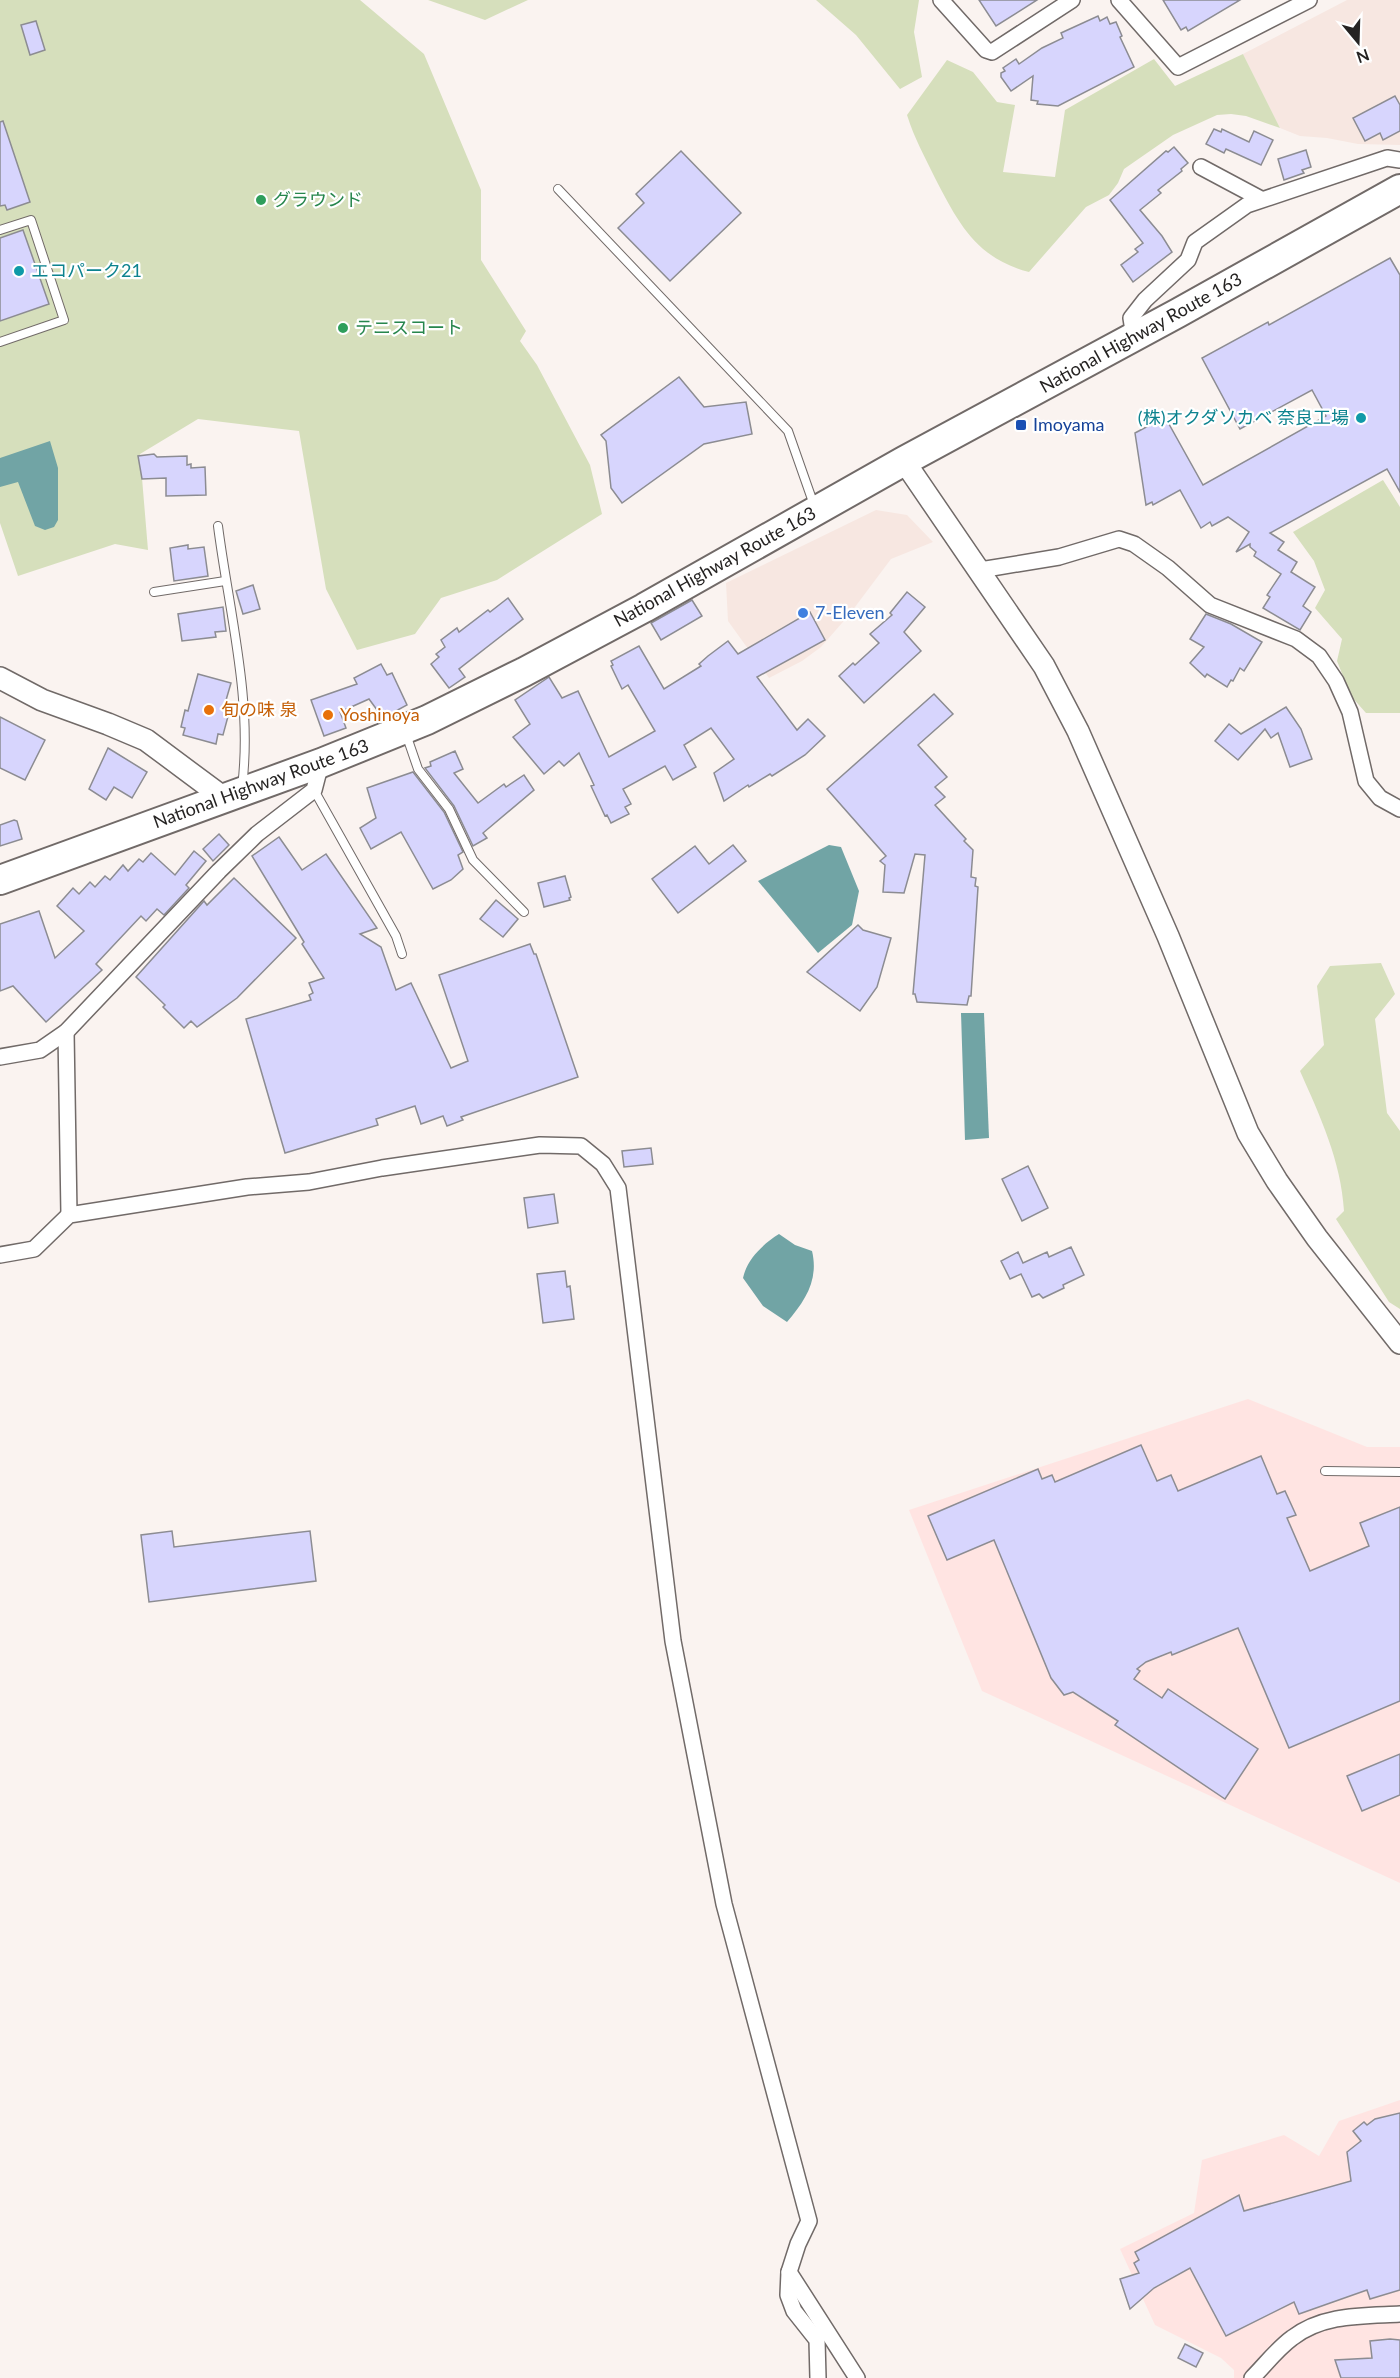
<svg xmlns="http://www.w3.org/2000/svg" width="1400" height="2378" viewBox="0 0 1400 2378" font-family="Lato,'Noto Sans JP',sans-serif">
  <rect width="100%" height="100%" fill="#faf3f0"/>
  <g fill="#f7e7e1">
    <path d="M1347,0H1400V145L1358,144L1327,138L1300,136L1280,128L1243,54Z"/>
    <path d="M876,510L907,515L933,542L891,559L849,615L821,647L802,661L769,678L728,621L726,583Z"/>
  </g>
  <g fill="#ffe4e2">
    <path d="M1248,1399L1367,1447H1400V1883L982,1691L909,1510Z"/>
    <path d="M1400,2100V2378H1234V2370L1221,2358L1155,2325L1120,2249L1194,2213L1202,2160L1284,2135L1319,2156L1339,2121Z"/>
  </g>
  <g fill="#d6dfbc">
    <path d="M0,0H360L424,54L481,190V260L526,331L520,341L537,365L590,465L602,514L497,580L441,598L415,634L357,650L326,589L299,431L198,419L140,454L148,550L115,544L18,576L0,523Z"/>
    <path d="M428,0H528L485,20Z"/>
    <path d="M816,0H919L914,32L922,77L900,89L856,35Z"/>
    <path d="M1243,54L1280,128L1246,116L1231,114L1217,115L1173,135L1124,169L1118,183L1109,195L1086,207L1029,272C976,258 959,224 935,178C924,155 915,140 907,115L947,60L973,72L997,102L1015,105L1003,172L1055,177L1065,110L1154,59L1175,86Z"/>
    <path d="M1383,480L1400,507V713H1366L1351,696L1337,661L1342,639L1315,608L1325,590L1314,561L1293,532Z"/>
    <path d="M1381,963L1395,994L1375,1019L1387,1113L1400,1131V1309L1389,1302L1336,1219L1344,1211C1341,1161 1320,1116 1300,1071L1324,1045L1317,986L1330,966Z"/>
  </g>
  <g fill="#71a4a5">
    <path d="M50,441L58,468V520L54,527L45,530L35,526L18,482L0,487V458Z"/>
    <path d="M829,845L841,847L859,891L852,925L818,953L758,881Z"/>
    <path d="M961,1013H984L989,1138L965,1140Z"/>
    <path d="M779,1234L795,1245L812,1251C819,1280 805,1301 787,1322L763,1306L743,1278C747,1259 763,1244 779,1234Z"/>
  </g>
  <g fill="#d7d5fd" stroke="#8c8c92" stroke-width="1.5">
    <path d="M979,0H1037L996,26Z"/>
    <path d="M1163,0H1240L1188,31L1186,27L1181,30Z"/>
    <path d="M1098,16L1100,21L1107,17L1110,24L1116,22L1122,36L1120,37L1134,67L1058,106L1037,104L1038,101L1031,100L1033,76L1011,91L1001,77V73L1005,71L1003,68L1016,59L1019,64L1042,48L1063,38L1061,33Z"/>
    <path d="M36,21L45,50L30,55L21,25Z"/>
    <path d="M1395,96L1400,105V131L1383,140L1380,133L1365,141L1353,118Z"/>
    <path d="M3,121L30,202L7,210L5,205L0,206V122Z"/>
    <path d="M1214,129L1221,132L1222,129L1249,142L1254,131L1273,140L1261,165L1226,149L1224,153L1206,144Z"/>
    <path d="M1174,147L1188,163L1181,169L1182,171L1158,190L1161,193L1140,210L1162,236L1172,252L1133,282L1121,265L1138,252L1135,249L1143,243L1110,200L1166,151L1168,152Z"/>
    <path d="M1306,150L1311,167L1302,170L1304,173L1284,180L1278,159Z"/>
    <path d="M681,151L741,213L670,281L618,228L644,203L636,194Z"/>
    <path d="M23,230L49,304L0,321V238Z"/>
    <path d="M1390,258L1400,275V492L1387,469L1270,533L1284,542L1278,550L1297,562L1291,572L1315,587L1303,606L1311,612L1300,630L1263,608L1270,597L1267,595L1281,574L1254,556L1256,552L1250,547V544L1236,552L1249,532L1228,517L1212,526L1210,522L1201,528L1180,490L1153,505L1152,502L1146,505L1135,433L1165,417L1203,485L1326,416L1312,390L1240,429L1202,358L1268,322L1269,325Z"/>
    <path d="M679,377L704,407L746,402L752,434L704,444L622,503L611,488L606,441L601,435Z"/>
    <path d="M154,454L157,457L187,456V465L191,464V468L205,467L206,495L166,496V478L142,479L138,456Z"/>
    <path d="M188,545V549L204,547L208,576L174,581L170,548Z"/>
    <path d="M253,585L260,609L243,614L236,591Z"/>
    <path d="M907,592L925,607L904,632L921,651L864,703L839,676L853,663L855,665L879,643L870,634L892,615L890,613Z"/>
    <path d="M508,598L523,619L459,669L465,677L449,688L431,664L439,657L436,654L445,647L441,640L457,628L459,632L488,610L490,612Z"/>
    <path d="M692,600L702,616L661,640L651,623Z"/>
    <path d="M223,607L226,631L215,632L216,637L182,641L178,614Z"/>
    <path d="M810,612L825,640L757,677L797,730L808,719L825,736L805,755L772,776L770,774L749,787L748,785L724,801L714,773L734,759L711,728L684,745L696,767L673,780L665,766L623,789L631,804L625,807L629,814L611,823L607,815L605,816L591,786L594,785L579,753L564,766L559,761L544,774L513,737L530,724L515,700L549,677L562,698L578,691L609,757L655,731L628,685L622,689L611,666L613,665L611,661L639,646L664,689L701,666L699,664L708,656L728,641L738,654Z"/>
    <path d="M1206,614L1231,624L1262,642L1244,671L1240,668L1233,681L1231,680L1227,687L1207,674L1205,677L1190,663L1204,647L1190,639Z"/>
    <path d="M381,664L387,675L392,673L407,705L383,718L369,699L340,712L346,728L324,736L311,700L357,684L354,678Z"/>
    <path d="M198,674L231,683L224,707L230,709L223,735L218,734L216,744L183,735L185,728L181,727L185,710L188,711Z"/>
    <path d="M934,694L953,714L918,745L947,777L935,787L945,797L935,805L966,839L964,841L973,850L971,877L976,878L975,886L978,887L971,996H969L967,1005L917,1002L915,994H913L925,855L915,854L904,893L883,892L885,865L880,861L886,856L827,789Z"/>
    <path d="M1286,707L1301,729L1312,759L1290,767L1278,733L1271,738L1265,729L1238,760L1215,741L1229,724L1241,734Z"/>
    <path d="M0,717L45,740L25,780L0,768Z"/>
    <path d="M108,748L147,772L132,798L114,787L106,800L89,789Z"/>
    <path d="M455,751L463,769L454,773L478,803L504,784L506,787L524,775L534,790L483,833L487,838L473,846L454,806L425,768L431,766L430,762Z"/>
    <path d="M413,772L444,812L463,852L458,855L463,869L451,880L433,889L401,832L371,849L360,828L376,818L367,788Z"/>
    <path d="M14,820L17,821L22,839L0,846V825Z"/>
    <path d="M219,834L229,845L213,861L203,849Z"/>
    <path d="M279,837L302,870L326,854L377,928L360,934L381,947L396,990L411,983L451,1068L468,1061L439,975L530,944L534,954H536L578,1077L461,1117L463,1120L447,1126L443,1116L421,1124L415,1106L376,1119L378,1125L285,1153L246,1019L311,1000L309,995L313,993L309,983L324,978L302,944L304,942L252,856Z"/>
    <path d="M733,845L746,861L678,913L652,879L695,846L709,864Z"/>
    <path d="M194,851L206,861L186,885L189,888L164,915L157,909L146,921L141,916L96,964L102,970L46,1022L13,986L0,991V924L39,911L55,958L84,931L57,906L73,888L79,894L90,882L95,887L105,876L110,880L123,865L128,871L139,859L143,862L151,853L175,875Z"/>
    <path d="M565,876L571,897L569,898L570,900L544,907L538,883Z"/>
    <path d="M234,878L296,938L237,998L197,1027L191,1021L184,1028L163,1007L165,1005L136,977L204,901L207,905Z"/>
    <path d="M496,900L518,919L503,937L480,919Z"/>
    <path d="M858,925L863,930L891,938L877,987L860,1011L807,972Z"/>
    <path d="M651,1148L653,1164L624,1167L622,1151Z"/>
    <path d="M1028,1166L1048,1208L1022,1221L1002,1179Z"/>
    <path d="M554,1194L558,1223L528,1228L524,1198Z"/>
    <path d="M1071,1247L1084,1275L1063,1285L1064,1288L1043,1298L1039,1294L1032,1297L1021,1274L1010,1279L1001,1261L1018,1252L1023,1263L1047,1252L1049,1257Z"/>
    <path d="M565,1271L567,1287L570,1286L574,1319L543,1323L537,1274Z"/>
    <path d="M1141,1445L1157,1481L1171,1475L1178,1491L1261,1456L1277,1494L1285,1491L1296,1515L1287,1518L1310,1571L1369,1546L1360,1523L1400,1507V1701L1289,1748L1238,1628L1172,1655L1171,1652L1146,1662L1137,1669L1140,1671L1134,1679L1162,1698L1168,1689L1258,1749L1225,1799L1115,1725L1118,1721L1073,1692L1064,1695L1051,1678L994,1540L947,1560L928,1516L1038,1469L1042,1479L1052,1475L1055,1482Z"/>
    <path d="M172,1531L174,1547L310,1531L316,1581L149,1602L141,1535Z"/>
    <path d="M1400,1754V1795L1362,1811L1347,1776Z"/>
    <path d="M1400,2113V2290L1370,2299L1367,2290L1299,2314L1294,2302L1226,2336L1190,2268L1154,2288L1130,2309L1120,2279L1139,2273L1134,2263L1139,2260L1135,2252L1239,2195L1244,2211L1351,2181L1347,2152L1361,2141L1353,2131L1364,2122L1367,2125L1375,2119Z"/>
    <path d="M1390,2339L1400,2340V2378H1341L1335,2360L1372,2358L1370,2341Z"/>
    <path d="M1185,2344L1203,2353L1196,2367L1178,2358Z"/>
  </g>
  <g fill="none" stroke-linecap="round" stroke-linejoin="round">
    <g stroke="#716a68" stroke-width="10">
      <g id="lane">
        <path d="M558,189L788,431L814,505"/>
        <path d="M0,230L31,220L64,320L0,342"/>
        <path d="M218,526C229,612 253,700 242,787"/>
        <path d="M154,592L225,581"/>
        <path d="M406,734L418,769L449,809L473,860L524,912"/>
        <path d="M314,790L396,936L402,954"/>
        <path d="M1325,1471L1400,1472"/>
      </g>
    </g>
    <g stroke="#716a68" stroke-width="18">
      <g id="street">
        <path d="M941,0L986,50L992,52L1072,0"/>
        <path d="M1119,0L1178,67L1309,0"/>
        <path d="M1201,167L1261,199"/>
        <path d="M1134,337L1131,318L1145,300L1188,260L1195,242L1247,205L1387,158L1400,160"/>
        <path d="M980,570L1059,557L1119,539L1134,544L1168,568L1210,605L1296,639L1319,656L1336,681L1350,712L1366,781L1380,798L1400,809"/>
        <path d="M66,1032L69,1215"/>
        <path d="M0,1057L40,1050L66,1032L219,871L257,834L314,790L321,763"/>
        <path d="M0,1255L34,1249L69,1215L247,1187L309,1182L382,1168L540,1145L581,1146L603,1164L618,1188L673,1641L724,1904L809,2221L798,2244L789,2272L857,2378"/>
        <path d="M789,2272L788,2295L794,2311L817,2340L818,2378"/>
        <path d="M1252,2378C1265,2365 1277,2349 1292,2338C1323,2314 1362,2316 1400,2314"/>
      </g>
    </g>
    <g stroke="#716a68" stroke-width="24">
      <g id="secondary">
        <path d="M904,461L1044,666L1078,731L1168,936L1248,1133L1277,1181L1317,1238L1400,1343"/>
        <path d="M0,678L42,700L108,724L146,740L224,798"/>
      </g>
    </g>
    <g stroke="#716a68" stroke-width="32">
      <path id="highway" d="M0,880L321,763L427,720L524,672L644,608L904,461L1178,313L1400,189"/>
    </g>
    <use href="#lane" stroke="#fff" stroke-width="8"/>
    <use href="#street" stroke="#fff" stroke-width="15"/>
    <use href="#secondary" stroke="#fff" stroke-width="21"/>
    <use href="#highway" stroke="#fff" stroke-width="28"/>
  </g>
  <g fill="#2e9e5b" stroke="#fff" stroke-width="2">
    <circle cx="261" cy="200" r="6"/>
    <circle cx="343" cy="328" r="6"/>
  </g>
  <g fill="#0f9aa8" stroke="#fff" stroke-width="2">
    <circle cx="19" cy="271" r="6"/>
    <circle cx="1361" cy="418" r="6"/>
  </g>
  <rect fill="#1a4fb4" stroke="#fff" stroke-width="2" x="1015" y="419" width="12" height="12" rx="3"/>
  <circle fill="#3f7fe0" stroke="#fff" stroke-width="2" cx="803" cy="613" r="6"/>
  <g fill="#e8710a" stroke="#fff" stroke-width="2">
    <circle cx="209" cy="710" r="6"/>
    <circle cx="328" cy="715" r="6"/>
  </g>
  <g text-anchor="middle" stroke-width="4.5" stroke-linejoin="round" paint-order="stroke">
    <g font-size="18" fill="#27864d" stroke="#fff" text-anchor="start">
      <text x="273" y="206">グラウンド</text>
      <text x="355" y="334">テニスコート</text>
    </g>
    <g font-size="18" fill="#0d838f" stroke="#fff" text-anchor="start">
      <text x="31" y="277">エコパーク21</text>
      <text x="1349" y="424" text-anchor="end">(株)オクダソカベ 奈良工場</text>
    </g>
    <g font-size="18" fill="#252322" stroke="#fff">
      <text transform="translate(1141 333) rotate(-29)" y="6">National Highway Route 163</text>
      <text transform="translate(715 567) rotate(-29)" y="6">National Highway Route 163</text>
      <text transform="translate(261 784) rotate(-20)" y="6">National Highway Route 163</text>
    </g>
    <g font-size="18" fill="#164399" stroke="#fff" text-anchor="start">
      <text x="1033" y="431">Imoyama</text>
    </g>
    <g font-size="18" fill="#366cbe" stroke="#fff" text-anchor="start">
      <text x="815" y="619">7-Eleven</text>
    </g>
    <g font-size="18" fill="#c56008" stroke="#fff" text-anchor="start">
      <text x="221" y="716">旬の味 泉</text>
      <text x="340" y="721">Yoshinoya</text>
    </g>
  </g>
  <g transform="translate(1358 42) rotate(161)" stroke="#ffffff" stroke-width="4.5" paint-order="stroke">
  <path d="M0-4.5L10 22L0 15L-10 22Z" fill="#252322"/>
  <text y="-9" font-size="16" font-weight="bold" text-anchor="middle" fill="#252322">N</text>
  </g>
</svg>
